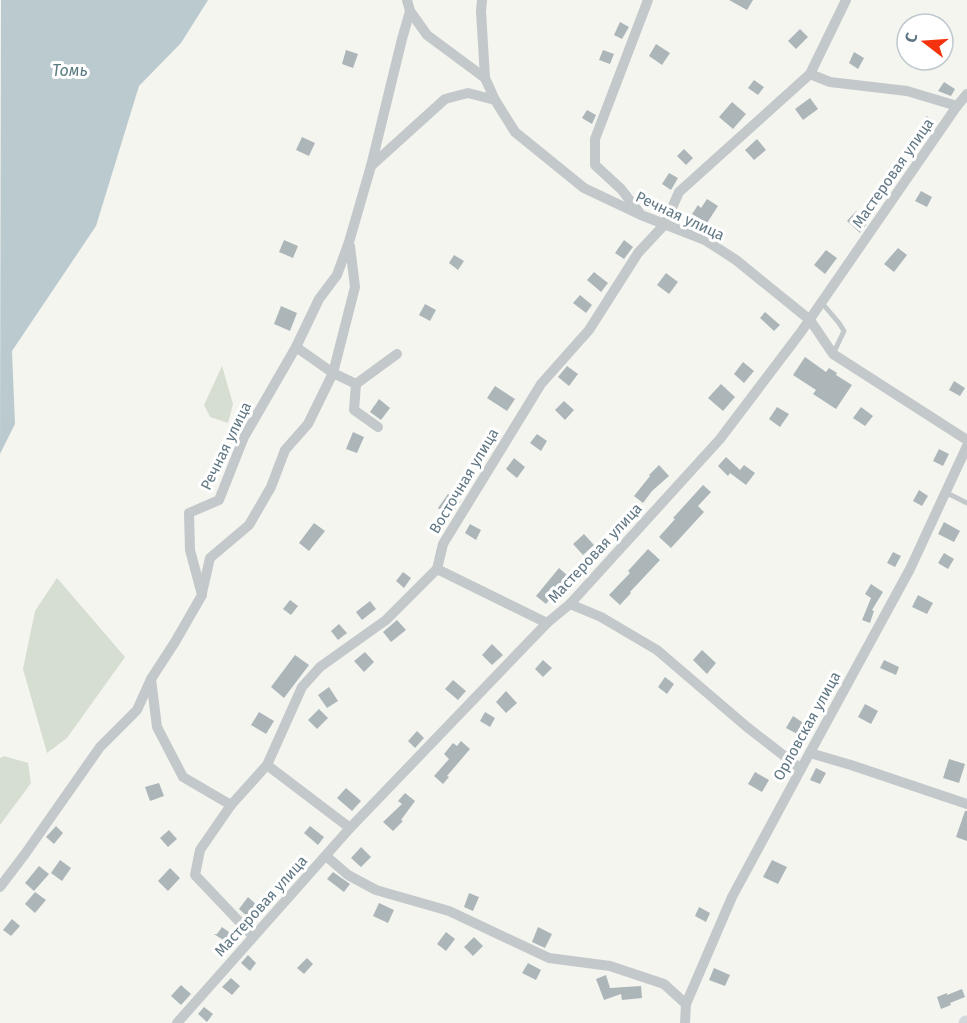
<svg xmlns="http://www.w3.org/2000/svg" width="967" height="1023" viewBox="0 0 967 1023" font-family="'Fira Sans',sans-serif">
  <rect width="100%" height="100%" fill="#f5f5f0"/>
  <g fill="#d6ddd1">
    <path d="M222,366L233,404L228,423L210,417L204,405Z"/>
    <path d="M57,578L125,657L67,738L47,753L23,669L35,611Z"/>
    <path d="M4,756L28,763L31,783L0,825V758Z"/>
  </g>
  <path fill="#bbcace" d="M1,0H208L181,43L139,86L96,226L12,351L15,424L0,454Z"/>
  <g fill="#acb6b9">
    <path d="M729,0H753L747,10Z"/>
    <path d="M620,22L629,27L622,39L614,35Z"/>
    <path d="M800,29L808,37L796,49L788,41Z"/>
    <path d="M656,44L670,53L662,65L649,56Z"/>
    <path d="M346,50L358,54L353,68L342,64Z"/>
    <path d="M603,50L614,54L610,64L599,60Z"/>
    <path d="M854,52L864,58L858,69L849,63Z"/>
    <path d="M754,80L764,87L758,95L748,88Z"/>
    <path d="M944,82L955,89L951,96L938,91Z"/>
    <path d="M810,98L818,109L803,120L795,109Z"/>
    <path d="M732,102L746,114L733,129L719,117Z"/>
    <path d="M587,110L596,115L592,124L582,118Z"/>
    <path d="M927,116L935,122L929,132L920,126Z"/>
    <path d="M302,137L315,143L309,156L296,150Z"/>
    <path d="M757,139L766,150L754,160L745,150Z"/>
    <path d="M684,149L693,158L686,165L677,156Z"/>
    <path d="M669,173L678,178L671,190L662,184Z"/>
    <path d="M921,191L932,197L927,207L915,201Z"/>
    <path d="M707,199L718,206L707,223L692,214L698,205L701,208Z"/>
    <path d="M856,211L868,222L860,233L847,221Z"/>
    <path d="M284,240L298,246L293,258L279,252Z"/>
    <path d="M624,240L633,247L624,259L615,253Z"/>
    <path d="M898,248L907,255L894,272L884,264Z"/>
    <path d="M826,250L837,258L825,274L814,265Z"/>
    <path d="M454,255L464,261L458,270L449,263Z"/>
    <path d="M594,272L608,283L601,292L587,280Z"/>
    <path d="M666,273L678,282L669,294L657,285Z"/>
    <path d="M580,295L592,305L586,313L573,303Z"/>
    <path d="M425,304L436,310L430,321L419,315Z"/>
    <path d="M281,306L297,313L290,331L274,324Z"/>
    <path d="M765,312L780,325L774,331L760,318Z"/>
    <path d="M805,357L826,372L829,368L837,373L836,375L852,385L836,409L813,394L816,390L793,375Z"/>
    <path d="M743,362L754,371L744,383L734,374Z"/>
    <path d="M567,366L578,374L569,386L558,377Z"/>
    <path d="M954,381L965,388L960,396L949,390Z"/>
    <path d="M721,384L735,397L723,411L708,398Z"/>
    <path d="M495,386L515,399L507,411L487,398Z"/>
    <path d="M379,399L390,408L381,420L370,412Z"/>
    <path d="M564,401L574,410L565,420L555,410Z"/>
    <path d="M777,407L789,414L780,427L769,419Z"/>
    <path d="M861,407L873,416L865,426L853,418Z"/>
    <path d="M353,432L364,437L357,453L346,449Z"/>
    <path d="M537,434L547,441L541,451L530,443Z"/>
    <path d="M939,449L949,454L943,466L933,461Z"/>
    <path d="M726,457L740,470L744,465L755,473L746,485L730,473L728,476L718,466Z"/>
    <path d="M514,458L525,467L517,478L506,469Z"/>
    <path d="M659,465L669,476L652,491L643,503L634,496L650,476L649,475Z"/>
    <path d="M703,485L711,492L698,506L704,512L671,548L659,537L675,519L673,518Z"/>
    <path d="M919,490L928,496L922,506L913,501Z"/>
    <path d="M448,494L460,502L439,534L431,529L442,511L438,508Z"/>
    <path d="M944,522L960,531L954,542L938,534Z"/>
    <path d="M314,523L325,531L309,551L299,543Z"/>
    <path d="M470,524L481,530L476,540L465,533Z"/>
    <path d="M584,534L594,545L583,555L573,544Z"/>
    <path d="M648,549L660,560L630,592L631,593L620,605L609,595L630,573L628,571Z"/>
    <path d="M893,552L901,556L895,567L887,563Z"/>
    <path d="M944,553L954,559L948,569L938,563Z"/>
    <path d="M559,568L568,576L546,604L536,596Z"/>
    <path d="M403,572L411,578L404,588L396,581Z"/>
    <path d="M871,584L883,592L872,610L874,611L870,623L862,620L871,598L865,594Z"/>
    <path d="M918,595L933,603L927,614L912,607Z"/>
    <path d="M290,600L298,606L291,615L283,609Z"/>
    <path d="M370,601L376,609L362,620L356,612Z"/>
    <path d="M397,620L406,630L391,642L383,632Z"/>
    <path d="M339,624L347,633L338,640L331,631Z"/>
    <path d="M492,644L503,655L492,665L482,655Z"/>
    <path d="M702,650L716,663L707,674L693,660Z"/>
    <path d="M365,652L374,662L364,672L354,661Z"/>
    <path d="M295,655L309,665L284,698L271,687Z"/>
    <path d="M543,660L552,668L543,677L535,669Z"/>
    <path d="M884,660L899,667L896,675L880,668Z"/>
    <path d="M665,677L674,684L667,694L658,687Z"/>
    <path d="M453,680L466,691L458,700L445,689Z"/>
    <path d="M329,687L338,701L327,708L318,695Z"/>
    <path d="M506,691L517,703L506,713L496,702Z"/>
    <path d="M865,704L878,711L871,724L858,717Z"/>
    <path d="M319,709L328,718L317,729L308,720Z"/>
    <path d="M259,712L274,721L266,734L251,725Z"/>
    <path d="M485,712L495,718L490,727L480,721Z"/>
    <path d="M793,716L805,724L799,735L786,728Z"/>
    <path d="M417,731L424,738L415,748L408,741Z"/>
    <path d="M461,741L470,749L447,776L449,777L443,784L434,776L449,759L444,754L453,743L457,746Z"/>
    <path d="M949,759L965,764L959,783L943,778Z"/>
    <path d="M816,768L826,773L820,784L810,780Z"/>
    <path d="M755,772L769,780L762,792L748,784Z"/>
    <path d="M159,783L164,796L150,801L145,787Z"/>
    <path d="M346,788L361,801L352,811L337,798Z"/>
    <path d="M405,793L415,801L401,820L403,821L393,831L383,822L402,804L398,801Z"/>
    <path d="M965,811H967V841L956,837Z"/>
    <path d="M56,826L63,833L54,844L46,837Z"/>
    <path d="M310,826L324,837L318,845L304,833Z"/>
    <path d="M169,830L177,839L168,847L160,838Z"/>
    <path d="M361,847L371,857L361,867L351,858Z"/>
    <path d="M60,860L71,868L62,881L51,873Z"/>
    <path d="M772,860L787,867L778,884L763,877Z"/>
    <path d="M39,866L49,874L34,891L25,883Z"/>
    <path d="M170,868L180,878L168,891L158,881Z"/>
    <path d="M333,872L350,884L344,892L327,879Z"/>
    <path d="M35,892L46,900L35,913L25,904Z"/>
    <path d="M469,893L479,897L473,911L464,907Z"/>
    <path d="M248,897L259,907L249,918L239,909Z"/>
    <path d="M379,903L394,910L388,923L373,916Z"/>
    <path d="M699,907L710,913L706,922L695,916Z"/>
    <path d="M12,919L20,926L11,936L3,930Z"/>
    <path d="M222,927L233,935L228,943L214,934H217Z"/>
    <path d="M538,927L552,934L545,948L532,942Z"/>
    <path d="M446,932L455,939L446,951L437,944Z"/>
    <path d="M474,937L483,946L473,956L464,947Z"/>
    <path d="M248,955L256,963L250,971L241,963Z"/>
    <path d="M307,958L313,964L304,974L297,968Z"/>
    <path d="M528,963L541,970L536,980L522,973Z"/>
    <path d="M714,968L730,975L725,986L709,980Z"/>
    <path d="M606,975L610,988L641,986L642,998L622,1000L621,994L604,1000L596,979Z"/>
    <path d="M231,978L240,986L232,995L222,987Z"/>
    <path d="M181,985L191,994L181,1005L171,996Z"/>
    <path d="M962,989L965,997L950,1003L951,1005L941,1009L937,997L947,993V995Z"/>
    <path d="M204,1007L213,1014L207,1022L198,1014Z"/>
  </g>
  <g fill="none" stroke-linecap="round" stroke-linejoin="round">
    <g stroke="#c3c8ca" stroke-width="5">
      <path d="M822,303L839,323L844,331L833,354"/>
      <path d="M945,492L967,503"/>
    </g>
    <g stroke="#c3c8ca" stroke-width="10">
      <path d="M407,0L410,11L427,35L485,78"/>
      <path d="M482,0L481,11L485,78L495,100L515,132L584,188L641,215L705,240L736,260L810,320L833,354L967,440"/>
      <path d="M810,74L830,82L907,91L957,106"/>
      <path d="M371,166L445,99L468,93L495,100"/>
      <path d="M639,212L621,189L595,165V139L648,0"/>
      <path d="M296,347L333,373L356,384L354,410L378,427"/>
      <path d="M356,384L397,354"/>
      <path d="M437,569L547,623"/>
      <path d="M202,593L210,558L249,525L271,487L285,450L308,424L333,373L355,287L350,246"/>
      <path d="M570,604L601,617L657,650L747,727L801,769"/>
      <path d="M151,679L157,727L183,777L231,805"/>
      <path d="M810,753L851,765L967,804"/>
      <path d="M267,765L350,828"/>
      <path d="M326,856L348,875L376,890L449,911L549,958L610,966L664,984L686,1004"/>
      <path d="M0,887L25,854L100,747L137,710L151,679L175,642L202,595L190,550L189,513L219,500L244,437L296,347L319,299L337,275L349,242L371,166L402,39L410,11"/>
      <path d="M253,936L195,875L200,850L231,805L267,765L302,687L320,667L386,620L437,569L443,544L541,384L589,330L638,253L665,224L679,192L810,74L846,0"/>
      <path d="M177,1023L350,828L547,623L570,604L720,439L801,332L957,106L967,94"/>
      <path d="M685,1023L686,1004L732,897L801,769L910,569L967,446"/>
    </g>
    <path stroke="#d2d9dc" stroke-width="15" d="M966,1023H967"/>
  </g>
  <g text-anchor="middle" stroke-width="6" stroke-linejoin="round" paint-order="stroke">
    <g font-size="15" fill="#607784" stroke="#fff">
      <text transform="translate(893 173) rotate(-55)" y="5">Мастеровая улица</text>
      <text transform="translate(680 216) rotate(25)" y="5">Речная улица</text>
      <text transform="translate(226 446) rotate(-64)" y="5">Речная улица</text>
      <text transform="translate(464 481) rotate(-59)" y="5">Восточная улица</text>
      <text transform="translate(595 553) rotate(-47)" y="5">Мастеровая улица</text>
      <text transform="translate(807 726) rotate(-61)" y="5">Орловская улица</text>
      <text transform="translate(261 906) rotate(-48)" y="5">Мастеровая улица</text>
    </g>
    <g font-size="16" font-style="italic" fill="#5b7b82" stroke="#fff">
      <text x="70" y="76">Томь</text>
    </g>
  </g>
  <g transform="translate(925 42) rotate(287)"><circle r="28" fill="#ffffff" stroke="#bfc9ce" stroke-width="1.5"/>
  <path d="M0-4.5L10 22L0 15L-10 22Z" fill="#f5330f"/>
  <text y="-9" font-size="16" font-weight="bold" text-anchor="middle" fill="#607784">С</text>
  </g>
</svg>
